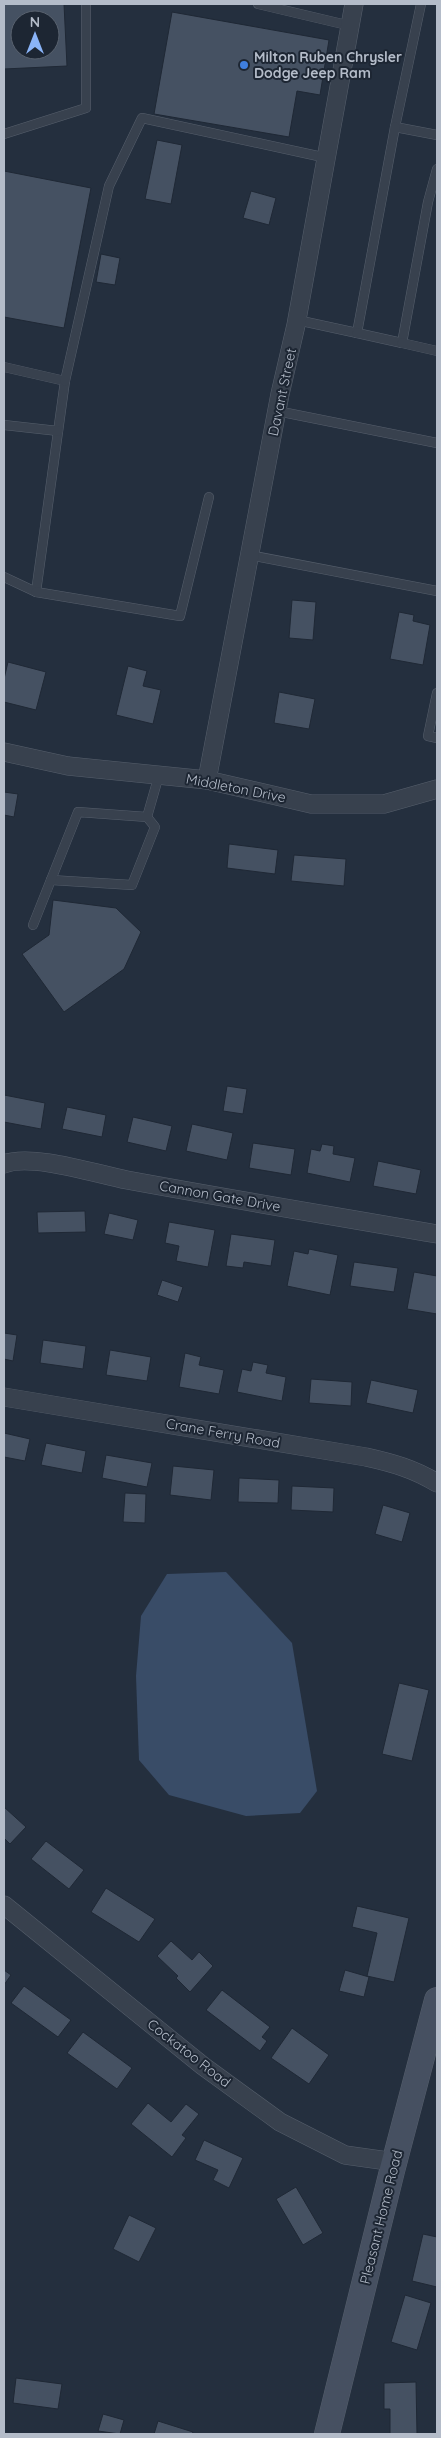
<svg xmlns="http://www.w3.org/2000/svg" width="441" height="2438" viewBox="0 0 441 2438" font-family="Quicksand,sans-serif">
  <rect width="100%" height="100%" fill="#242f3e"/>
  <path fill="#394c67" d="M226,1572L292,1643L317,1791L300,1813L246,1816L169,1795L139,1760L136,1676L141,1616L167,1574Z"/>
  <g fill="#455162" stroke="#1f2835" fill-rule="evenodd">
    <path d="M4,4H64L67,66L4,69ZM20,20H50V50H20Z"/>
    <path d="M172,12L329,40L320,95L297,91L289,137L154,114Z"/>
    <path d="M157,140L182,145L171,204L145,199Z"/>
    <path d="M4,171L91,188L64,328L4,317Z"/>
    <path d="M251,191L276,198L269,225L243,218Z"/>
    <path d="M101,254L120,258L115,285L96,282Z"/>
    <path d="M292,600L316,602L313,640L289,638Z"/>
    <path d="M399,612L414,615L413,621L430,625L423,665L390,659Z"/>
    <path d="M8,662L46,672L36,710L4,702V679Z"/>
    <path d="M128,666L147,671L143,686L161,690L153,724L116,715Z"/>
    <path d="M279,692L315,699L309,729L274,723Z"/>
    <path d="M4,792L18,794L14,817L4,815Z"/>
    <path d="M229,844L278,850L275,874L227,868Z"/>
    <path d="M294,855L346,859L344,886L291,881Z"/>
    <path d="M53,900L116,908L141,932L124,969L64,1012L22,954L49,935Z"/>
    <path d="M227,1086L247,1089L243,1114L223,1111Z"/>
    <path d="M4,1095L45,1103L41,1129L4,1122Z"/>
    <path d="M67,1107L106,1115L102,1137L62,1129Z"/>
    <path d="M133,1117L172,1126L166,1151L127,1142Z"/>
    <path d="M192,1124L233,1133L227,1160L186,1151Z"/>
    <path d="M253,1143L295,1149L291,1175L249,1168Z"/>
    <path d="M322,1144L334,1146L333,1154L355,1158L350,1182L307,1173L311,1149L320,1151Z"/>
    <path d="M378,1161L421,1170L416,1194L373,1186Z"/>
    <path d="M85,1211L86,1232L38,1233L37,1212Z"/>
    <path d="M109,1213L138,1220L133,1240L104,1234Z"/>
    <path d="M169,1222L215,1230L208,1267L176,1261L179,1246L165,1243Z"/>
    <path d="M231,1234L275,1240L271,1266L244,1262L243,1268L226,1266Z"/>
    <path d="M309,1249L338,1255L330,1295L287,1286L294,1251L308,1254Z"/>
    <path d="M354,1262L398,1268L394,1292L350,1286Z"/>
    <path d="M414,1272L437,1276V1314L407,1309Z"/>
    <path d="M162,1280L183,1287L178,1302L157,1295Z"/>
    <path d="M4,1333L17,1335L13,1361L4,1359Z"/>
    <path d="M43,1340L86,1346L83,1369L40,1363Z"/>
    <path d="M110,1350L151,1357L147,1381L106,1375Z"/>
    <path d="M185,1353L201,1357L199,1365L224,1370L219,1394L179,1387Z"/>
    <path d="M253,1362L268,1365L266,1373L286,1377L282,1401L237,1392L242,1369L251,1371Z"/>
    <path d="M311,1379L352,1382L351,1406L309,1403Z"/>
    <path d="M371,1380L418,1390L413,1413L366,1403Z"/>
    <path d="M4,1433L30,1439L25,1461L4,1457Z"/>
    <path d="M46,1443L86,1451L82,1473L41,1465Z"/>
    <path d="M106,1455L152,1463L147,1487L102,1478Z"/>
    <path d="M173,1466L214,1470L211,1500L170,1495Z"/>
    <path d="M239,1478L279,1480L278,1503L238,1502Z"/>
    <path d="M292,1486L334,1488L333,1512L291,1510Z"/>
    <path d="M125,1493L146,1494L145,1523L123,1522Z"/>
    <path d="M383,1505L410,1513L402,1542L375,1534Z"/>
    <path d="M399,1683L429,1690L412,1761L382,1754Z"/>
    <path d="M4,1807L26,1827L10,1844L4,1838Z"/>
    <path d="M46,1841L84,1870L69,1889L31,1859Z"/>
    <path d="M106,1888L155,1919L139,1942L91,1912Z"/>
    <path d="M357,1906L409,1918L394,1982L367,1976L377,1933L352,1927Z"/>
    <path d="M171,1941L192,1960L199,1952L213,1966L190,1992L176,1978L178,1976L157,1956Z"/>
    <path d="M4,1970L11,1975L4,1985Z"/>
    <path d="M345,1970L369,1977L364,1997L339,1991Z"/>
    <path d="M24,1986L71,2020L58,2037L11,2003Z"/>
    <path d="M222,1990L270,2027L262,2037L267,2041L260,2051L206,2010Z"/>
    <path d="M292,2028L329,2055L309,2084L271,2058Z"/>
    <path d="M83,2032L132,2068L117,2089L67,2053Z"/>
    <path d="M148,2103L171,2122L186,2104L199,2114L182,2135L186,2138L172,2157L131,2124Z"/>
    <path d="M204,2140L243,2158L229,2188L213,2180L218,2170L195,2160Z"/>
    <path d="M296,2187L323,2233L303,2245L276,2199Z"/>
    <path d="M129,2215L156,2228L139,2262L113,2249Z"/>
    <path d="M423,2234L437,2237V2287L412,2281Z"/>
    <path d="M405,2295L431,2303L417,2350L391,2342Z"/>
    <path d="M16,2378L62,2384L58,2409L13,2403Z"/>
    <path d="M416,2382L417,2434H390V2409H384V2383Z"/>
    <path d="M103,2414L124,2420L120,2434L98,2431Z"/>
    <path d="M158,2421L193,2432L192,2434H154Z"/>
  </g>
  <g fill="none" stroke-linecap="round" stroke-linejoin="round">
    <g stroke="#565f6c" stroke-width="10">
      <g id="lane">
        <path d="M258,4L351,26"/>
        <path d="M421,4L395,127L437,135"/>
        <path d="M4,134L86,108V4"/>
        <path d="M297,320L357,333L395,127"/>
        <path d="M357,333L402,343L428,202L437,169"/>
        <path d="M402,343L437,351"/>
        <path d="M4,367L65,381L36,592L4,577"/>
        <path d="M65,381L109,186L142,118L327,158"/>
        <path d="M277,411L437,443"/>
        <path d="M4,425L58,431"/>
        <path d="M249,555L437,591"/>
        <path d="M36,592L180,616L209,497"/>
        <path d="M437,693L428,736L437,738"/>
        <path d="M51,880L132,885L155,827L147,817"/>
        <path d="M33,925L78,812L147,817L159,775"/>
      </g>
    </g>
    <g stroke="#565f6c" stroke-width="19">
      <g id="street">
        <path d="M4,752L68,766L207,780L311,804H384L437,789"/>
        <path d="M207,780L280,394L296,325L354,4"/>
        <path d="M4,1164C32,1153 96,1174 127,1180C230,1199 334,1216 437,1234"/>
        <path d="M4,1397L366,1457C393,1463 414,1469 437,1483"/>
        <path d="M4,1905L203,2066L280,2122L345,2155L395,2162"/>
      </g>
    </g>
    <g stroke="#565f6c" stroke-width="26">
      <path id="secondary" d="M327,2434L392,2171L437,2000"/>
    </g>
    <use href="#lane" stroke="#38414e" stroke-width="9"/>
    <use href="#street" stroke="#38414e" stroke-width="18"/>
    <use href="#secondary" stroke="#465061" stroke-width="25"/>
  </g>
  <circle fill="#3f7fe0" stroke="#1d2633" stroke-width="2" cx="244" cy="65" r="5"/>
  <g text-anchor="middle" stroke-width="4" stroke-linejoin="round" paint-order="stroke">
    <g font-size="14" font-weight="bold" fill="#b4bcc9" stroke="#1d2633" text-anchor="start">
      <text x="254" y="62">Milton Ruben Chrysler<tspan x="254" dy="16">Dodge Jeep Ram</tspan></text>
    </g>
    <g font-size="14" fill="#b4bcc9" stroke="#1d2633">
      <text transform="translate(282 392) rotate(-78)" y="5">Davant Street</text>
      <text transform="translate(236 788) rotate(11)" y="5">Middleton Drive</text>
      <text transform="translate(220 1196) rotate(10)" y="5">Cannon Gate Drive</text>
      <text transform="translate(223 1433) rotate(10)" y="5">Crane Ferry Road</text>
      <text transform="translate(189 2053) rotate(38)" y="5">Cockatoo Road</text>
      <text transform="translate(381 2217) rotate(-76)" y="5">Pleasant Home Road</text>
    </g>
  </g>
  <rect width="441" height="2438" fill="none" stroke="#b4bcc9" stroke-width="10"/>
  <g transform="translate(35 35)"><circle r="24" fill="#1d2633" stroke="#59626f"/>
  <path d="M0-4L9 19L0 12L-9 19Z" fill="#8ab4f8"/>
  <text y="-8" font-size="14" font-weight="bold" text-anchor="middle" fill="#b4bcc9">N</text>
  </g>
</svg>
